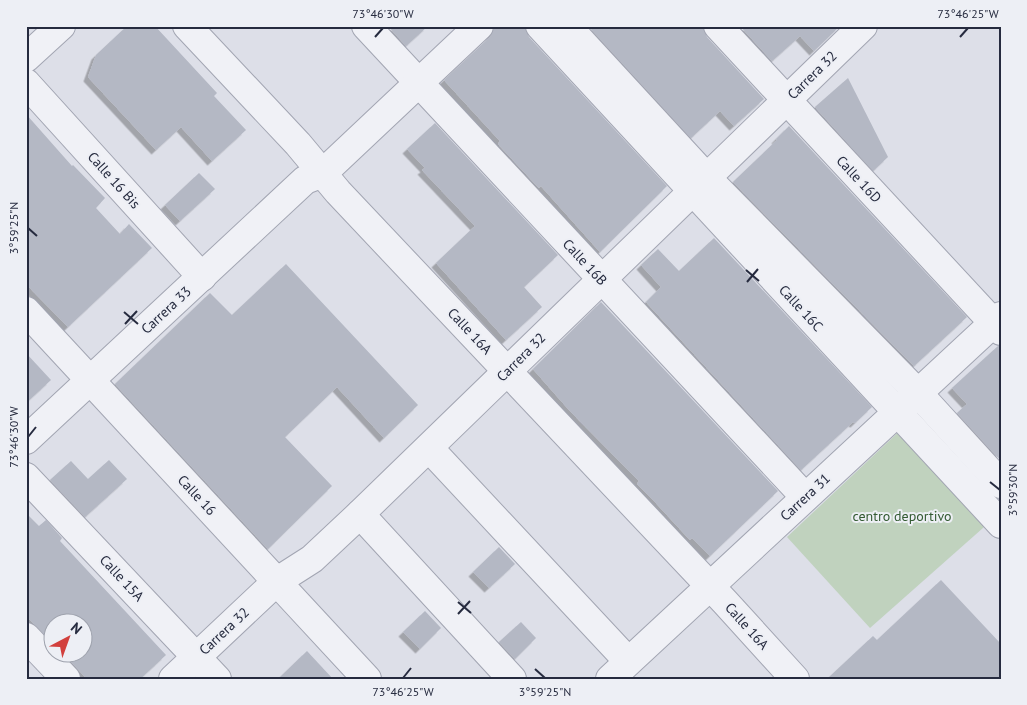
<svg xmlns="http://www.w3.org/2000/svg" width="1027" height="705" viewBox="0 0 1027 705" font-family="'PT Sans',sans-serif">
  <defs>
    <filter id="shadow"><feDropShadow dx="-4.5" dy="4.5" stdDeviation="0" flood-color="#0004"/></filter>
  </defs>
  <rect width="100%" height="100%" fill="#dddfe8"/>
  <path fill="#c0d2be" d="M906,425L992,520L870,628L787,537Z"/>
  <g fill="#b4b8c4" filter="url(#shadow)">
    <path d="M127,26H155L217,93L214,96L246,130L212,161L181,127L156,150L88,77L96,55Z"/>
    <path d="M388,26H428L406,46Z"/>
    <path d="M495,26H525L529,37L667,186L600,252L541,186L539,188L498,144L500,141L444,80L490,37Z"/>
    <path d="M588,26H703L707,37L764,99L734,126L720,111L691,138Z"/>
    <path d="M740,26H840L814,51L800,36L772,61Z"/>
    <path d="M848,78L888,157L873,171L815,107Z"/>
    <path d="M26,114L72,166L73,165L105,198L96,208L120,234L129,224L152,248L68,327L26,284Z"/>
    <path d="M435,123L558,255L524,287L542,307L506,340L436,263L475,226L422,170L425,168L407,149Z"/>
    <path d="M789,126L967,317L914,366L733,182L777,140L776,139Z"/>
    <path d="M199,173L215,189L180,221L165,205Z"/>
    <path d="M714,238L872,407L855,423L853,422L801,470L646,302L661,287L641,265L658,249L679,271Z"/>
    <path d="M286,264L418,405L384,438L337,387L285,437L332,486L268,549L115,384L210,293L232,315Z"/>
    <path d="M601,302L778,491L710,556L692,538L690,540L655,502L637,484L639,481L570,411L533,369Z"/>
    <path d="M998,346H1001V461L957,413L967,404L952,388Z"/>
    <path d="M26,353L51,380L26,403Z"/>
    <path d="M109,460L127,479L85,517L50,480L71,461L88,479Z"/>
    <path d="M26,513L39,526L46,520L62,538L60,541L166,655L140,679H87L62,652H82V622H52V642L26,616Z"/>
    <path d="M499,547L515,564L489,588L473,572Z"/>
    <path d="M941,580L1001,644V679H827L873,636L877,640Z"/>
    <path d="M425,611L441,628L420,649L403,632Z"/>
    <path d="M521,622L536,638L515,659L499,642Z"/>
    <path d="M307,651L333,679H278Z"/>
  </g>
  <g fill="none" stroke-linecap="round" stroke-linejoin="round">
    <g stroke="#a2a5b2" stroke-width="30">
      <g id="minor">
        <path d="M187,26L298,144L338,192L725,602L795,679"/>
        <path d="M366,26L805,497"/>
        <path d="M540,26L1001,524"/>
        <path d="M567,26L706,177L917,392L1001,484"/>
        <path d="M718,26L1001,331"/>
        <path d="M26,58L61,26"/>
        <path d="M26,83L202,277"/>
        <path d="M26,311L367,679"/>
        <path d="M26,440L305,180L323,173L479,26"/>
        <path d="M429,448L628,661"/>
        <path d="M26,477L217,679"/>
        <path d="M360,514L512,679"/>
        <path d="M26,637L66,679"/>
        <path d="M173,679L276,582L312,559L360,514L863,26"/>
        <path d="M610,679L1001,316"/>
      </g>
    </g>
    <use href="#minor" stroke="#f0f1f6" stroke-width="28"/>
  </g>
  <path fill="none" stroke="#262b3f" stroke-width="2" d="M375,37L383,28M960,37L968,28M28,228L37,236M746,270L759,281M747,282L758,269M124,312L138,324M125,324L137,311M28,437L36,427M990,482L1000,490M458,602L471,613M458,614L470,601M535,669L545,678M403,678L411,668"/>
  <g text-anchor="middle" stroke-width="4" stroke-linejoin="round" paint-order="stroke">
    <g font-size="14" fill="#262b3f" stroke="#edeff5">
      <text transform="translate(812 75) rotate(-44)" y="5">Carrera 32</text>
      <text transform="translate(859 179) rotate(47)" y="5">Calle 16D</text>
      <text transform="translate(114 180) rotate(48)" y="5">Calle 16 Bis</text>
      <text transform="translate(585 262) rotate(47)" y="5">Calle 16B</text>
      <text transform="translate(801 308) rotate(47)" y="5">Calle 16C</text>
      <text transform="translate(166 310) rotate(-43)" y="5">Carrera 33</text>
      <text transform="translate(470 331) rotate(47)" y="5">Calle 16A</text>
      <text transform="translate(521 357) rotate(-45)" y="5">Carrera 32</text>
      <text transform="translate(197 495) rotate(47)" y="5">Calle 16</text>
      <text transform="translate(805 497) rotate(-43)" y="5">Carrera 31</text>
      <text transform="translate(122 578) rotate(47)" y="5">Calle 15A</text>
      <text transform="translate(747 626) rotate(48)" y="5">Calle 16A</text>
      <text transform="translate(224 631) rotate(-43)" y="5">Carrera 32</text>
    </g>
    <g font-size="14" fill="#345b33" stroke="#edeff5">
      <text x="902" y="521">centro deportivo</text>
    </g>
  </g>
  <rect width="1027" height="705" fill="none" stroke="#edeff5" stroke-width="55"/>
  <g transform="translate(68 638) rotate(41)"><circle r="24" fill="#edeff5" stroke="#9da1ac"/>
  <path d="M0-4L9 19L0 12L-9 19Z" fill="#d2403d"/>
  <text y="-8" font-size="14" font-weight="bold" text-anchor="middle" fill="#262b3f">N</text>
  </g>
  <rect x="28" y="28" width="972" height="650" fill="none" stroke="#262b3f" stroke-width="2"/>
  <g font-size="12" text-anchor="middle" fill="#262b3f">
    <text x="383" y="18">73°46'30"W</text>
    <text x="968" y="18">73°46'25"W</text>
    <text transform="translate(14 228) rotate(-90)" y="4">3°59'25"N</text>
    <text transform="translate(14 437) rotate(-90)" y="4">73°46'30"W</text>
    <text transform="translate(1013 490) rotate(-90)" y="4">3°59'30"N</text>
    <text x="403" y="696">73°46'25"W</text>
    <text x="545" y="696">3°59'25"N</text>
  </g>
</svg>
